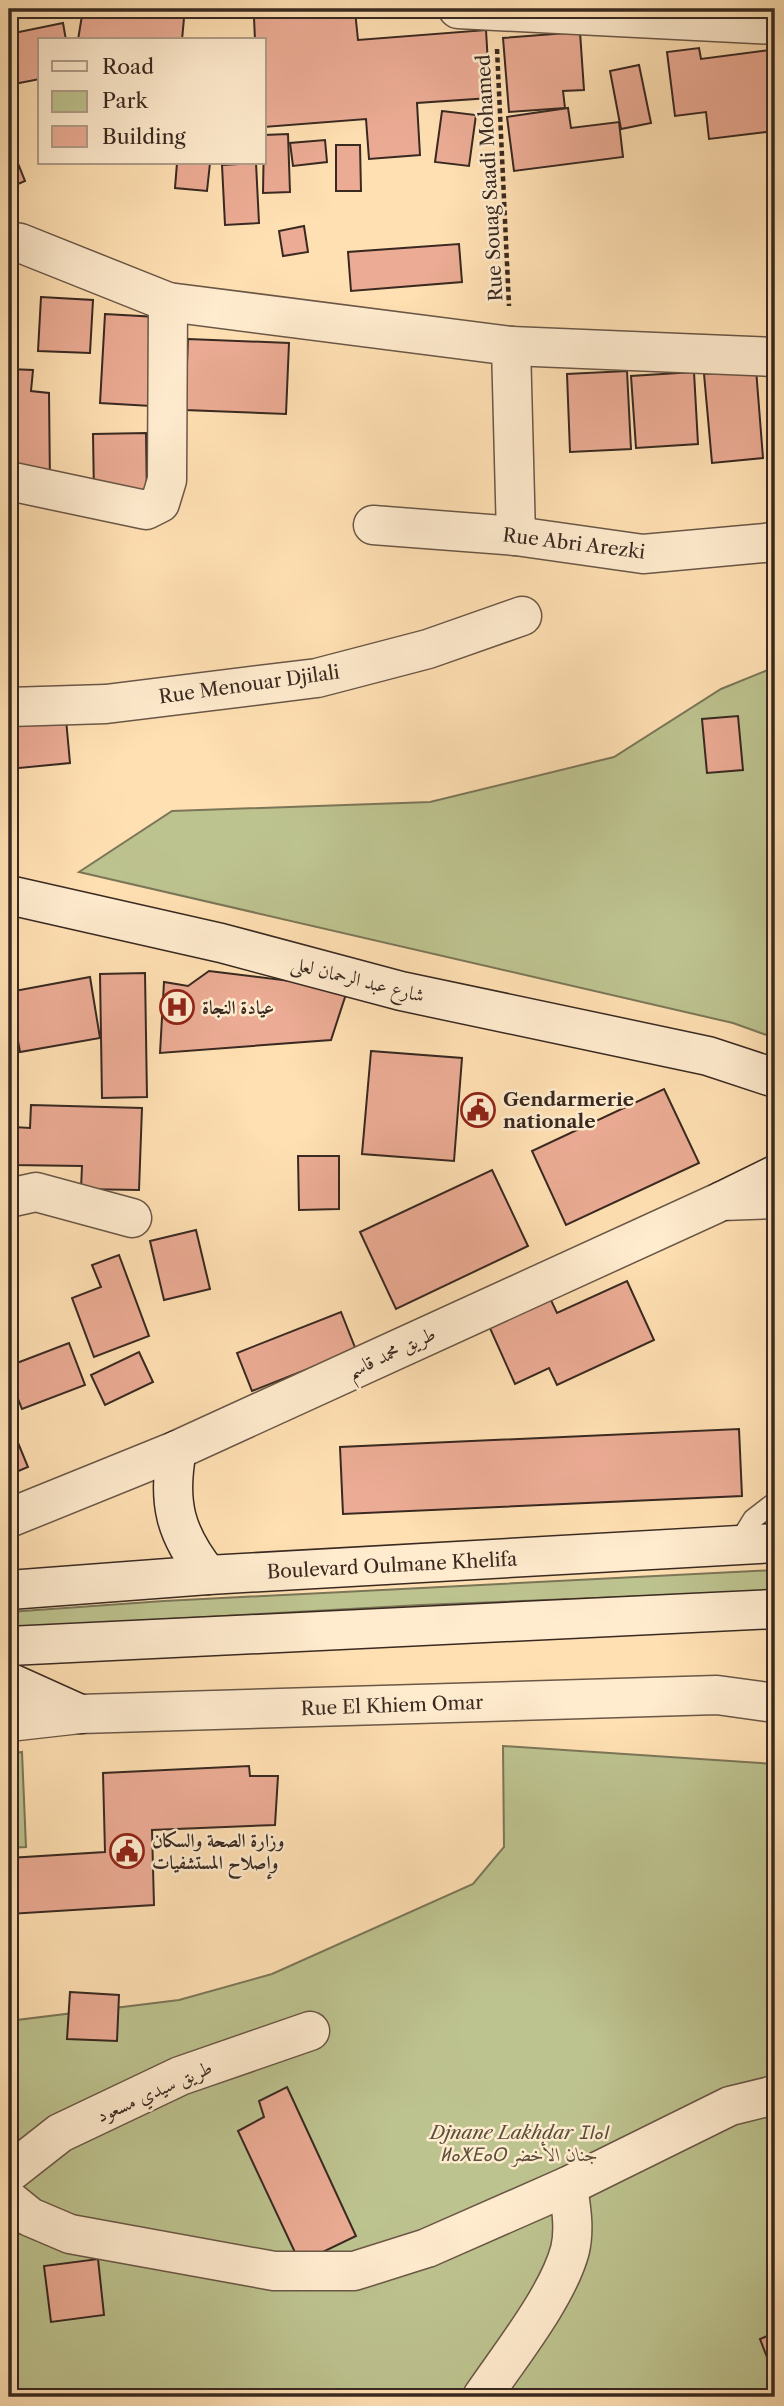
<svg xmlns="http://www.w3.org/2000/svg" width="784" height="2406" viewBox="0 0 784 2406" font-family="'Libre Caslon Text',Amiri,'Noto Sans Tifinagh',serif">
  <rect width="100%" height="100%" fill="#ffe0b3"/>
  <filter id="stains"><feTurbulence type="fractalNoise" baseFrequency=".00286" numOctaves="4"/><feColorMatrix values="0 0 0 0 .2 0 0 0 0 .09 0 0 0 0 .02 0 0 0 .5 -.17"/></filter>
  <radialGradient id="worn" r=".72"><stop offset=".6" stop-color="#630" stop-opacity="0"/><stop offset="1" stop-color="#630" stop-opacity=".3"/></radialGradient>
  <g fill="#bdc38f" stroke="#7b7658" stroke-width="2">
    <path d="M775,667V1038L733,1023L79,872L172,811L430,802L614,757L721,689Z"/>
    <path d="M775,1570V1591L421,1605L9,1628V1612L164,1601Z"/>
    <path d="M503,1746L775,1764V2397H9V2021L179,2000L272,1974L473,1884L504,1847Z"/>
    <path d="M22,1752L26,1847L9,1848V1754Z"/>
  </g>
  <g fill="#ebab94" stroke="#392921" stroke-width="2">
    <path d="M83,9H113L184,18L182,40H78Z"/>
    <path d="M355,11L358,40L486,30L490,98L417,103L420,155L369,159L366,119L264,127V40H255L254,18Z"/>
    <path d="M63,23L66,40H40V79L9,85V34Z"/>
    <path d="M580,32L584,90L563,91L565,108L509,112L503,38Z"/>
    <path d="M699,48L701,59L770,50L775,92V131L709,139L706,112L675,116L667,52Z"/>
    <path d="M639,65L651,123L621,129L610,71Z"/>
    <path d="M568,108L571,128L619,122L623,157L514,171L507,117Z"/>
    <path d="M442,111L476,115L469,166L435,162Z"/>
    <path d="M288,134L290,192L263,193L264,135Z"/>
    <path d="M325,140L327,162L293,166L290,143Z"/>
    <path d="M9,141L25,181L9,188Z"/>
    <path d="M336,145H360L361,191H336Z"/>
    <path d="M177,163H210L207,191L175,188Z"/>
    <path d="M256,163L259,223L225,225L222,165Z"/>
    <path d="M304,226L308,252L283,256L279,231Z"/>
    <path d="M459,244L462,282L351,291L348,252Z"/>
    <path d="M41,297L93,300L90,353L38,351Z"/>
    <path d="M105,314L157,317L151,406L100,403Z"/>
    <path d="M188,339L289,343L286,414L185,410Z"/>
    <path d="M9,369L33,370L31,391L49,393L50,485L9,475Z"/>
    <path d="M756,369L763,458L712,463L704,374Z"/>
    <path d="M627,371L631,449L570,452L567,374Z"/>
    <path d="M694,372L698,444L636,448L631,376Z"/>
    <path d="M146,433L147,501L94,496L93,434Z"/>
    <path d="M738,716L743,770L707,773L702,719Z"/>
    <path d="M66,719L70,763L9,769V725Z"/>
    <path d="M209,971L348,988L331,1040L160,1053L164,982L188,986Z"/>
    <path d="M145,973L147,1097L102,1098L100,974Z"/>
    <path d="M90,977L100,1038L20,1052L9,992Z"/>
    <path d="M371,1051L462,1058L454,1161L362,1154Z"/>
    <path d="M664,1089L699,1163L566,1225L532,1151Z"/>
    <path d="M31,1105L142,1108L139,1190L81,1189L82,1166L13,1165L14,1127L30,1128Z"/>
    <path d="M298,1156H339V1209L299,1210Z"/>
    <path d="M492,1170L528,1246L396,1309L360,1232Z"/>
    <path d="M196,1230L210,1289L164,1300L150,1241Z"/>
    <path d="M119,1255L149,1336L94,1357L72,1298L101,1287L92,1265Z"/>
    <path d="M627,1281L654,1340L557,1385L549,1368L515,1384L489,1326L550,1298L557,1313Z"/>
    <path d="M341,1312L356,1350L252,1391L237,1353Z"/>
    <path d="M69,1343L85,1385L22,1409L9,1376V1366Z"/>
    <path d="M139,1352L153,1382L105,1405L91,1375Z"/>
    <path d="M9,1421L28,1467L9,1475Z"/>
    <path d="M739,1429L742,1496L343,1514L340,1447Z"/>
    <path d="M249,1766L250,1776H278L275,1825L152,1830L154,1905L9,1914V1858L105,1852L103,1773Z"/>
    <path d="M70,1992L119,1995L117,2041L67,2039Z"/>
    <path d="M287,2087L356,2236L300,2263L238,2131L264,2117L259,2101Z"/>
    <path d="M98,2259L104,2315L51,2322L44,2266Z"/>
    <path d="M775,2333V2378L760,2339Z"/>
  </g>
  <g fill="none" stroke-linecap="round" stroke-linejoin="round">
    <g stroke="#6a5746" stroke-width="22">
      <path id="service" d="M737,1545L753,1519L775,1502"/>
    </g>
    <g stroke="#6a5746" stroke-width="41">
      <g id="minor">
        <path d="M458,9L775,25"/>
        <path d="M9,241L20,243L168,302L167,480L160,503L146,510L9,481"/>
        <path d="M168,302L511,346L775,357"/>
        <path d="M511,346L516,536"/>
        <path d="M373,525L516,536L643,554L775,542"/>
        <path d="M9,707L106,704L317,678L428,649L522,616"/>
        <path d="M9,1198L36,1192L132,1218"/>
        <path d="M9,2173L60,2133L180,2076L310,2031"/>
        <path d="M9,2200L30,2217L70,2234L274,2271H354L427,2248L568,2186L730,2106L775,2095"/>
        <path d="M482,2397C509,2357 558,2296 570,2250C575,2229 571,2207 568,2186"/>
      </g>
    </g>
    <g stroke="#6a5746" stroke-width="41">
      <g id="tertiary">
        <path d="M9,1518L177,1450L722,1201L775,1199"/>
        <path d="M9,1722L80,1714L717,1695L775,1703"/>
      </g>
    </g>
    <g stroke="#392921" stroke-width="41">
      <g id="secondary">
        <path d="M9,895L221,943L401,991L708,1056L775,1078"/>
        <path d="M722,1201L775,1175"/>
        <path d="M177,1450C167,1502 175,1534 208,1575"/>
        <path d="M9,1590L208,1575L775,1543"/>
        <path d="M9,1646L775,1609"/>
        <path d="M9,1682L80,1714"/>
      </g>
    </g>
    <path stroke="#392921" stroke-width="4.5" stroke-dasharray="5 3.5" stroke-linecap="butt" d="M497,49L509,306"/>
    <use href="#service" stroke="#ffebce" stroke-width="19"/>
    <use href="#minor" stroke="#ffebce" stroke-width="38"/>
    <use href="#tertiary" stroke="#ffebce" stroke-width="38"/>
    <use href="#secondary" stroke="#ffebce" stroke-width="38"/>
  </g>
  <defs>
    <g id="hospital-ring" transform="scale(1.75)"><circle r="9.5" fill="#ffebce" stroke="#8f2418" stroke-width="1.5"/><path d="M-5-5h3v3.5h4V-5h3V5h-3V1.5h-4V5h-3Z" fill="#8f2418"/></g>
    <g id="civic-ring" transform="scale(1.75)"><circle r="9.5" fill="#ffebce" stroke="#8f2418" stroke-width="1.5"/><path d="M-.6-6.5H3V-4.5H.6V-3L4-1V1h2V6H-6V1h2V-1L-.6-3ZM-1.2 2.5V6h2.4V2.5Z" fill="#8f2418"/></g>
  </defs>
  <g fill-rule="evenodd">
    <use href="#hospital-ring" x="177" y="1007"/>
    <use href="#civic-ring" x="478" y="1110"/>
    <use href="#civic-ring" x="127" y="1851"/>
  </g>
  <g text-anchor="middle" stroke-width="5" stroke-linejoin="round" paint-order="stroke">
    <g font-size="19" fill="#392921" stroke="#ffebce">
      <text transform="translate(489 178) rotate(-93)" y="7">Rue Souag Saadi Mohamed</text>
      <text transform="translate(574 543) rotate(7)" y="7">Rue Abri Arezki</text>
      <text transform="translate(249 684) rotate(-8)" y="7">Rue Menouar Djilali</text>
      <text transform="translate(358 979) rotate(14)" y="7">شارع عبد الرحمان لعلى</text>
      <text transform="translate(391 1352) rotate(-25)" y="7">طريق محمد قاسم</text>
      <text transform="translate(392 1565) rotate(-3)" y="7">Boulevard Oulmane Khelifa</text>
      <text transform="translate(392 1705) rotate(-2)" y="7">Rue El Khiem Omar</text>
      <text transform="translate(154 2091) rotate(-24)" y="7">طريق سيدي مسعود</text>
    </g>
    <g font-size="19" font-weight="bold" fill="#392921" stroke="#ffebce" text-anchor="start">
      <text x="202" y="1014">عيادة النجاة</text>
      <text x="503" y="1106">Gendarmerie<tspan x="503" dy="22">nationale</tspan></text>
      <text x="152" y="1847">وزارة الصحة والسكان<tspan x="152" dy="22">وإصلاح المستشفيات</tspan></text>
    </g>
    <g font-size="19" font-style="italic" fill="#5a503c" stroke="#ffebce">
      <text x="519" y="2139">Djnane Lakhdar ⵊⵏⴰⵏ<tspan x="519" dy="22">ⵍⴰⵅⴹⴰⵔ جنان الأخضر</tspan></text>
    </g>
  </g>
  <rect width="784" height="2406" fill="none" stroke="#ffe0b3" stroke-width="35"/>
  <rect x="10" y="10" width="763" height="2385" fill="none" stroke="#392921" stroke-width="3.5"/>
  <rect x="18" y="18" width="749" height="2371" fill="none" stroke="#392921" stroke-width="2"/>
  <rect x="38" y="38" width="228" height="126" fill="#ffebce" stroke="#b09d89" stroke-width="2"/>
  <rect x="52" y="61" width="35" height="10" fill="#ffebce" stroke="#b09d89" stroke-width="2"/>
  <text x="102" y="74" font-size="21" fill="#392921">Road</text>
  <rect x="52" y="91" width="35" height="21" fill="#bdc38f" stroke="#b09d89" stroke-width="2"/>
  <text x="102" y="108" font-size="21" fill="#392921">Park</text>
  <rect x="52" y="126" width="35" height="21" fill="#ebab94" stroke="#b09d89" stroke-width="2"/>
  <text x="102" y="144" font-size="21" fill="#392921">Building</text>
  <rect width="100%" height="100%" filter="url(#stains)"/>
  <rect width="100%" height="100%" fill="url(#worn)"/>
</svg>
